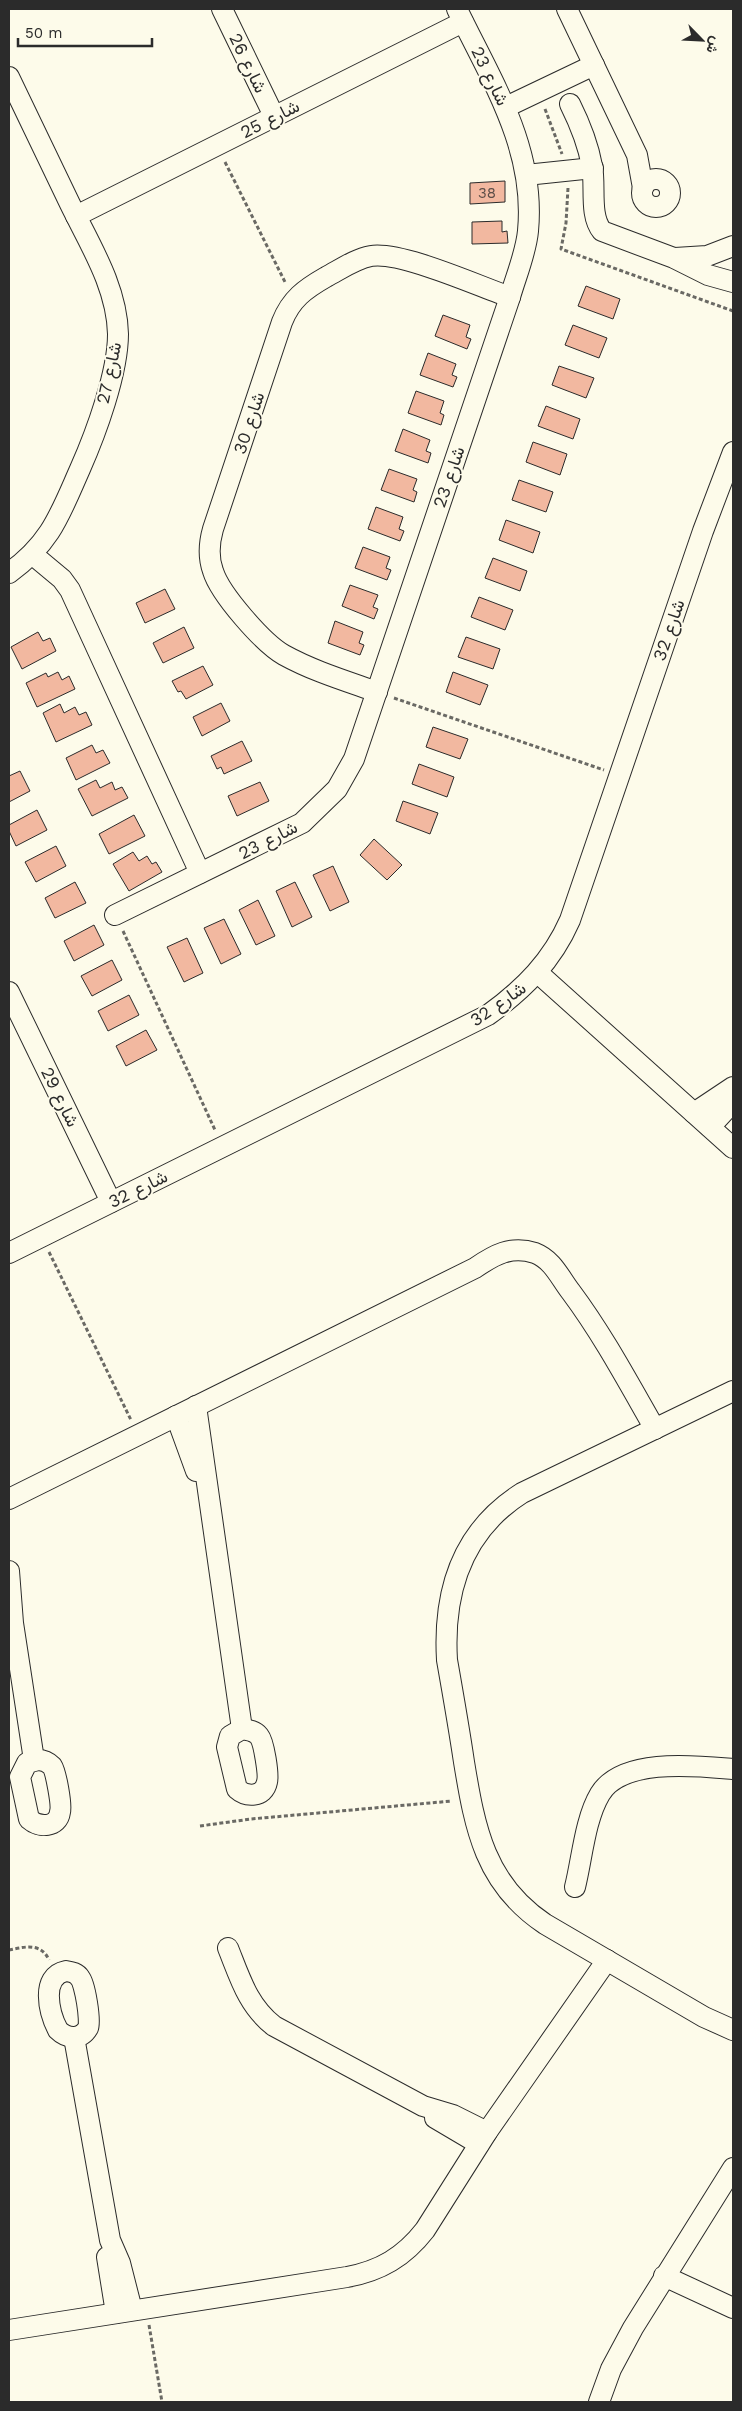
<svg xmlns="http://www.w3.org/2000/svg" width="742" height="2411" viewBox="0 0 742 2411" font-family="'Work Sans',Vazirmatn,sans-serif">
  <rect width="100%" height="100%" fill="#fdfbea"/>
  <g fill="#f2b8a0" stroke="#2b2b2b">
    <path d="M505,181V202L470,204V183Z"/>
    <path d="M502,221V232L507,231L508,243L472,244V222Z"/>
    <path d="M586,286L620,299L613,319L578,306Z"/>
    <path d="M443,315L470,325L466,337L471,339L467,349L435,336Z"/>
    <path d="M573,325L607,338L599,358L565,345Z"/>
    <path d="M428,353L456,364L452,375L457,377L453,387L420,375Z"/>
    <path d="M559,366L594,378L586,398L552,385Z"/>
    <path d="M416,391L444,401L440,413L444,415L441,425L408,413Z"/>
    <path d="M546,406L580,419L573,439L538,426Z"/>
    <path d="M403,429L430,440L426,451L431,453L428,463L395,451Z"/>
    <path d="M533,442L567,454L560,475L526,462Z"/>
    <path d="M389,469L417,479L413,490L417,492L414,502L381,490Z"/>
    <path d="M519,480L553,492L546,512L512,500Z"/>
    <path d="M376,507L403,517L399,529L404,531L400,541L368,529Z"/>
    <path d="M506,520L540,532L533,553L499,540Z"/>
    <path d="M363,547L390,557L386,568L391,570L387,580L355,568Z"/>
    <path d="M493,558L527,571L520,591L485,578Z"/>
    <path d="M350,585L378,595L373,607L378,609L374,619L342,606Z"/>
    <path d="M165,589L175,609L145,623L136,603Z"/>
    <path d="M479,597L513,610L505,630L471,617Z"/>
    <path d="M335,621L363,632L359,643L364,645L360,655L328,643Z"/>
    <path d="M184,627L194,648L163,663L153,643Z"/>
    <path d="M38,632L43,641L50,638L56,651L22,669L11,647Z"/>
    <path d="M466,637L500,649L493,669L458,657Z"/>
    <path d="M203,666L213,685L186,699L181,691L178,692L172,681Z"/>
    <path d="M58,672L62,680L69,676L75,689L37,707L26,683L46,673L48,677Z"/>
    <path d="M453,672L488,685L480,705L446,692Z"/>
    <path d="M221,703L230,721L202,736L193,717Z"/>
    <path d="M60,704L64,713L75,707L79,715L86,712L92,725L56,742L43,713Z"/>
    <path d="M433,727L468,739L460,759L426,747Z"/>
    <path d="M242,741L252,761L224,774L221,767L217,769L211,756Z"/>
    <path d="M92,745L96,753L103,750L110,763L76,780L66,758Z"/>
    <path d="M419,764L454,777L447,797L412,784Z"/>
    <path d="M20,771L30,791L9,802V776Z"/>
    <path d="M96,780L100,788L112,782L115,790L122,787L128,798L92,816L78,789Z"/>
    <path d="M260,782L269,801L237,816L228,796Z"/>
    <path d="M403,801L438,813L430,834L396,821Z"/>
    <path d="M37,810L47,830L16,846L9,831V825Z"/>
    <path d="M134,815L145,836L109,854L99,834Z"/>
    <path d="M374,839L402,865L387,880L360,855Z"/>
    <path d="M56,846L66,866L36,882L25,862Z"/>
    <path d="M133,852L139,861L147,856L152,864L156,862L162,872L129,891L113,864Z"/>
    <path d="M333,866L349,902L330,911L313,875Z"/>
    <path d="M75,882L86,903L55,918L45,898Z"/>
    <path d="M295,882L312,917L292,927L276,891Z"/>
    <path d="M258,900L275,936L256,945L239,910Z"/>
    <path d="M224,919L241,954L221,964L204,928Z"/>
    <path d="M94,925L104,945L74,961L64,941Z"/>
    <path d="M187,938L203,973L184,982L167,947Z"/>
    <path d="M112,960L122,980L92,996L81,976Z"/>
    <path d="M129,995L139,1015L108,1031L98,1011Z"/>
    <path d="M146,1030L157,1050L126,1066L116,1046Z"/>
  </g>
  <g fill="none" stroke-linecap="round" stroke-linejoin="round">
    <g stroke="#2b2b2b" stroke-width="22">
      <g id="minor">
        <path d="M222,9L274,116"/>
        <path d="M567,9L637,155L643,188"/>
        <path d="M9,77C29,119 50,162 70,204C90,245 117,287 118,334C118,373 96,433 80,469C60,514 51,543 9,573"/>
        <path d="M570,104C580,124 588,144 592,166C596,186 589,215 602,231L674,258L708,275L733,282"/>
        <path d="M506,107L594,65"/>
        <path d="M526,175L593,168"/>
        <circle cx="656" cy="193" r="14"/>
        <path d="M76,216L463,22"/>
        <path d="M675,258L707,256L733,246"/>
        <path d="M32,554L62,579L70,590L200,873"/>
        <path d="M377,692C346,681 313,671 284,655C263,643 220,594 213,571C208,557 209,543 213,529L282,322C291,299 305,289 326,277C341,269 355,259 371,256C401,251 478,286 510,297"/>
        <path d="M115,915L302,823L337,789L354,759L510,297C516,276 526,253 528,231C536,148 491,80 457,9"/>
        <path d="M538,973L733,1148"/>
        <path d="M9,992L111,1202"/>
        <path d="M694,1113L733,1087"/>
        <path d="M710,1127L733,1102"/>
        <path d="M9,1253L488,1015C524,989 552,961 570,920L703,531L733,452"/>
        <path d="M733,1391L522,1493C462,1531 443,1592 447,1660C453,1694 459,1728 464,1762C475,1829 485,1884 545,1924L704,2017L733,2030"/>
        <path d="M196,1406L242,1729"/>
        <path d="M176,1416L196,1471"/>
        <path d="M9,1499L475,1268C494,1255 511,1245 535,1253C553,1260 560,1278 571,1292C603,1335 628,1382 655,1429"/>
        <path d="M9,1571L13,1623L34,1760"/>
        <path d="M242,1729C249,1730 255,1731 259,1736C264,1742 269,1775 267,1782C264,1798 246,1797 237,1789L227,1747L230,1736Z"/>
        <path d="M38,1760C43,1760 48,1762 52,1766C56,1772 62,1805 60,1812C58,1828 39,1828 29,1819L20,1777L27,1763Z"/>
        <path d="M575,1887C582,1859 585,1819 600,1794C622,1757 698,1766 733,1769"/>
        <path d="M228,1948C240,1978 248,2006 274,2026L423,2106L453,2115L487,2132"/>
        <path d="M66,1971C72,1972 77,1973 80,1978C85,1984 91,2021 88,2028C81,2040 67,2039 58,2030C49,2013 40,1976 66,1971Z"/>
        <path d="M74,2037L110,2240L120,2263L132,2310"/>
        <path d="M435,2118L479,2144"/>
        <path d="M107,2257L116,2313"/>
        <path d="M664,2276L733,2308"/>
        <path d="M9,2330L347,2277C380,2271 404,2257 425,2230L487,2132L607,1960"/>
        <path d="M599,2402L611,2369L633,2328L733,2168"/>
      </g>
    </g>
    <g stroke="#6a6964" stroke-width="3" stroke-dasharray="4 2.5" stroke-linecap="butt">
      <path d="M545,109L562,154"/>
      <path d="M225,162L286,284"/>
      <path d="M568,188L566,223L561,249L733,311"/>
      <path d="M394,698L604,770"/>
      <path d="M123,931L215,1130"/>
      <path d="M49,1252L131,1420"/>
      <path d="M200,1826L251,1819L452,1801"/>
      <path d="M9,1950C24,1947 41,1942 49,1960"/>
      <path d="M149,2325L162,2402"/>
    </g>
    <use href="#minor" stroke="#fdfbea" stroke-width="20"/>
  </g>
  <g text-anchor="middle" stroke-width="4" stroke-linejoin="round" paint-order="stroke">
    <g font-size="15" fill="#5d4e48">
      <text x="487" y="198">38</text>
    </g>
    <g font-size="18" fill="#2b2b2b" stroke="#fdfbea">
      <text transform="translate(248 63) rotate(64)" y="6">شارع 26</text>
      <text transform="translate(490 76) rotate(64)" y="6">شارع 23</text>
      <text transform="translate(270 119) rotate(-27)" y="6">شارع 25</text>
      <text transform="translate(109 373) rotate(-78)" y="6">شارع 27</text>
      <text transform="translate(249 423) rotate(-72)" y="6">شارع 30</text>
      <text transform="translate(449 477) rotate(-71)" y="6">شارع 23</text>
      <text transform="translate(669 630) rotate(-71)" y="6">شارع 32</text>
      <text transform="translate(268 840) rotate(-27)" y="6">شارع 23</text>
      <text transform="translate(498 1004) rotate(-35)" y="6">شارع 32</text>
      <text transform="translate(60 1097) rotate(64)" y="6">شارع 29</text>
      <text transform="translate(138 1189) rotate(-26)" y="6">شارع 32</text>
    </g>
  </g>
  <rect width="742" height="2411" fill="none" stroke="#2b2b2b" stroke-width="20"/>
  <g transform="translate(702 40) rotate(114)" stroke="#fdfbea" stroke-width="4" paint-order="stroke">
  <path d="M0-4L9 19L0 12L-9 19Z" fill="#2b2b2b"/>
  <text y="-8" font-size="14" font-weight="bold" text-anchor="middle" fill="#2b2b2b">ش</text>
  </g>
  <path d="M18 38v8h134v-8" fill="none" stroke="#2b2b2b" stroke-width="2.5"/>
  <text x="25" y="38" font-size="15" fill="#2b2b2b" stroke="#fdfbea" stroke-width="4" paint-order="stroke">50 m</text>
</svg>
